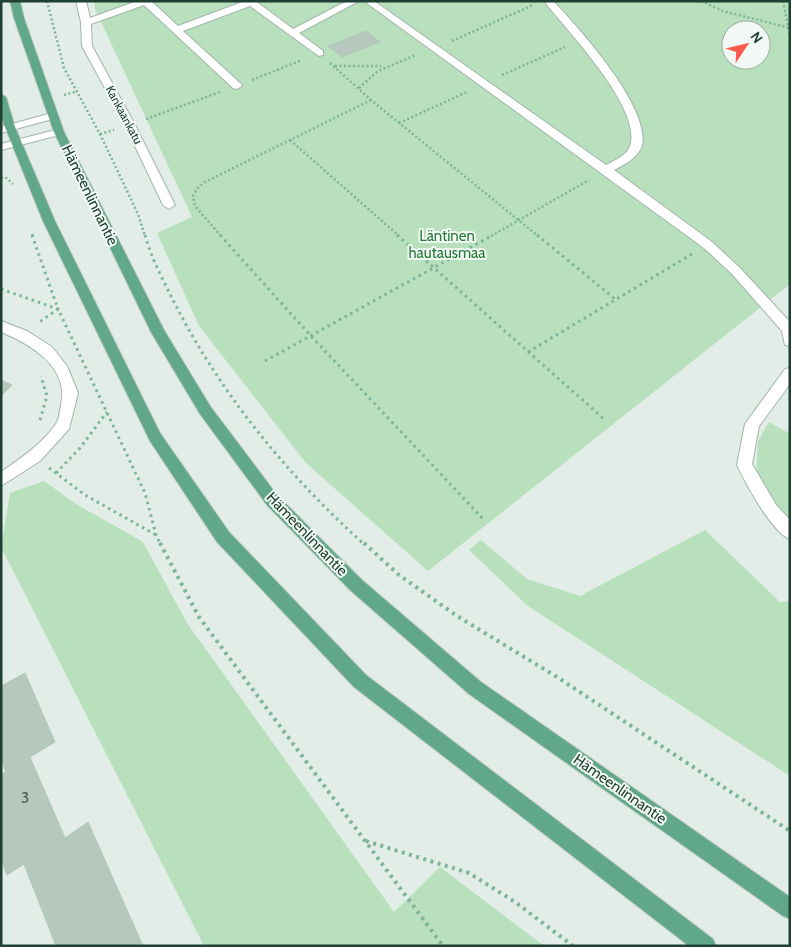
<svg xmlns="http://www.w3.org/2000/svg" width="791" height="947" viewBox="0 0 791 947" font-family="Cabin,sans-serif">
  <rect width="100%" height="100%" fill="#e1ede6"/>
  <g fill="#b8e0bc" fill-rule="evenodd">
    <path d="M94,1H790V284L428,571L306,463L199,326L157,233L192,217L95,9ZM731,30H761V60H731Z"/>
    <path d="M769,422L790,434V521L777,507L756,473L758,441Z"/>
    <path d="M44,481L76,504L143,542L187,623L394,912L440,867L544,946H204L1,547L10,493Z"/>
    <path d="M705,530L780,602L790,601V776L528,606L469,550L481,540L527,579L580,596Z"/>
  </g>
  <g fill="#b6c8be" stroke="#b3c7bb">
    <path d="M366,31L380,42L342,57L328,46Z"/>
    <path d="M1,380L12,385L1,396Z"/>
    <path d="M25,673L55,742L30,757L65,838L88,822L143,946H56L24,864L7,875L1,860V774L6,772L1,760V686Z"/>
  </g>
  <g fill="none" stroke-linecap="round" stroke-linejoin="round">
    <g stroke="#a3b6ac" stroke-width="2">
      <g id="minor">
        <path d="M76,1H86L90,18L137,1H151L178,26L245,1H260L258,3L293,29L347,1H359L299,33L323,51V55L319,56L250,6L183,31L241,84L242,86L237,89L233,88L144,5L91,24L92,46L135,125L175,205L169,209L163,205L125,125L82,46L81,22Z"/>
        <path d="M364,1H374L606,165C614,161 627,155 630,146C643,108 566,30 544,1H553C579,28 650,107 642,145C639,157 624,165 614,170L712,242L740,268L790,322V346L785,345L782,331L732,274L704,248Z"/>
        <path d="M52,113L57,116L56,118L1,133V127Z"/>
        <path d="M59,129L64,132L63,134L1,150V144Z"/>
        <path d="M1,321L27,331L52,347L67,366L78,393L69,429L40,461L1,486V472C21,458 42,444 56,424C59,419 60,411 61,405C70,368 31,344 1,332Z"/>
        <path d="M790,368V384L759,426L752,464L776,505L790,520V539C772,533 745,482 737,465L745,424L785,369Z"/>
      </g>
    </g>
    <g stroke="#c0cac6" stroke-width="2">
      <g id="major">
        <path d="M10,1H20L24,18L64,132L164,330L210,406L277,495L362,580L481,682L790,897V919L783,916L469,694L350,590L267,505L200,414L151,332L54,132L14,18Z"/>
        <path d="M1,94L6,97L15,127L55,221L160,433L229,532L366,675L713,939L716,946H689L354,687L217,542L150,441L43,221L5,127L1,116Z"/>
      </g>
    </g>
    <g stroke="#7eb49a" stroke-width="2.5" stroke-dasharray="2 2.5" stroke-linecap="butt">
      <path d="M47,1L64,68L100,134L138,214L145,236"/>
      <path d="M701,1L723,11L790,28"/>
      <path d="M783,1L790,37"/>
      <path d="M452,41L533,5"/>
      <path d="M330,63L371,100L538,236"/>
      <path d="M335,66H381"/>
      <path d="M502,75L565,47"/>
      <path d="M252,80L302,60"/>
      <path d="M359,88L378,71L416,55"/>
      <path d="M64,95L75,92"/>
      <path d="M146,119L220,92"/>
      <path d="M399,123L467,92"/>
      <path d="M100,134L114,130"/>
      <path d="M290,140L399,236"/>
      <path d="M1,177H5L13,184"/>
      <path d="M32,234L33,236"/>
      <path d="M221,236L195,206L193,196L197,189L205,182L371,100"/>
      <path d="M491,236L589,180"/>
    </g>
    <g stroke="#7eb49a" stroke-width="3" stroke-dasharray="2.5 4" stroke-linecap="butt">
      <path d="M32,235L58,309L38,323"/>
      <path d="M145,235C151,257 162,278 172,298C219,392 287,475 365,545"/>
      <path d="M220,235L311,336L485,521"/>
      <path d="M397,235L605,420"/>
      <path d="M537,235L615,299"/>
      <path d="M1,289L58,309L145,493L156,535L161,545"/>
      <path d="M528,352L692,254"/>
      <path d="M265,361L493,235"/>
      <path d="M40,420L47,396L41,376"/>
      <path d="M49,468L85,495L156,535"/>
      <path d="M56,473L80,448L107,412"/>
    </g>
    <g stroke="#7eb49a" stroke-width="4" stroke-dasharray="3 4.5" stroke-linecap="butt">
      <path d="M160,543L199,617L443,946"/>
      <path d="M364,543L399,575L457,616L557,677L790,831"/>
      <path d="M366,841L469,873L515,902L573,946"/>
    </g>
    <use href="#minor" fill="#fff" fill-rule="evenodd"/>
    <use href="#major" fill="#61a789" fill-rule="evenodd"/>
  </g>
  <g text-anchor="middle" stroke-width="4" stroke-linejoin="round" paint-order="stroke">
    <g font-size="12" fill="#1f4032" stroke="#f2f9f4">
      <text transform="translate(124 115) rotate(62)" y="4">Kankaankatu</text>
    </g>
    <g font-size="15" fill="#1f4032" stroke="#f2f9f4">
      <text transform="translate(90 195) rotate(64)" y="5">Hämeenlinnantie</text>
      <text transform="translate(307 534) rotate(46)" y="5">Hämeenlinnantie</text>
      <text transform="translate(620 789) rotate(35)" y="5">Hämeenlinnantie</text>
    </g>
    <g font-size="15" fill="#267a38" stroke="#f2f9f4">
      <text x="447" y="241">Läntinen<tspan x="447" dy="17">hautausmaa</tspan></text>
    </g>
    <g font-size="15" fill="#456255">
      <text x="25" y="803">3</text>
    </g>
  </g>
  <rect width="791" height="947" fill="none" stroke="#1f4032" stroke-width="5"/>
  <g transform="translate(746 45) rotate(55)"><circle r="24" fill="#f2f9f4" stroke="#9eafa6"/>
  <path d="M0-4L9 19L0 12L-9 19Z" fill="#ff5b4d"/>
  <text y="-8" font-size="14" font-weight="bold" text-anchor="middle" fill="#1f4032">N</text>
  </g>
</svg>
